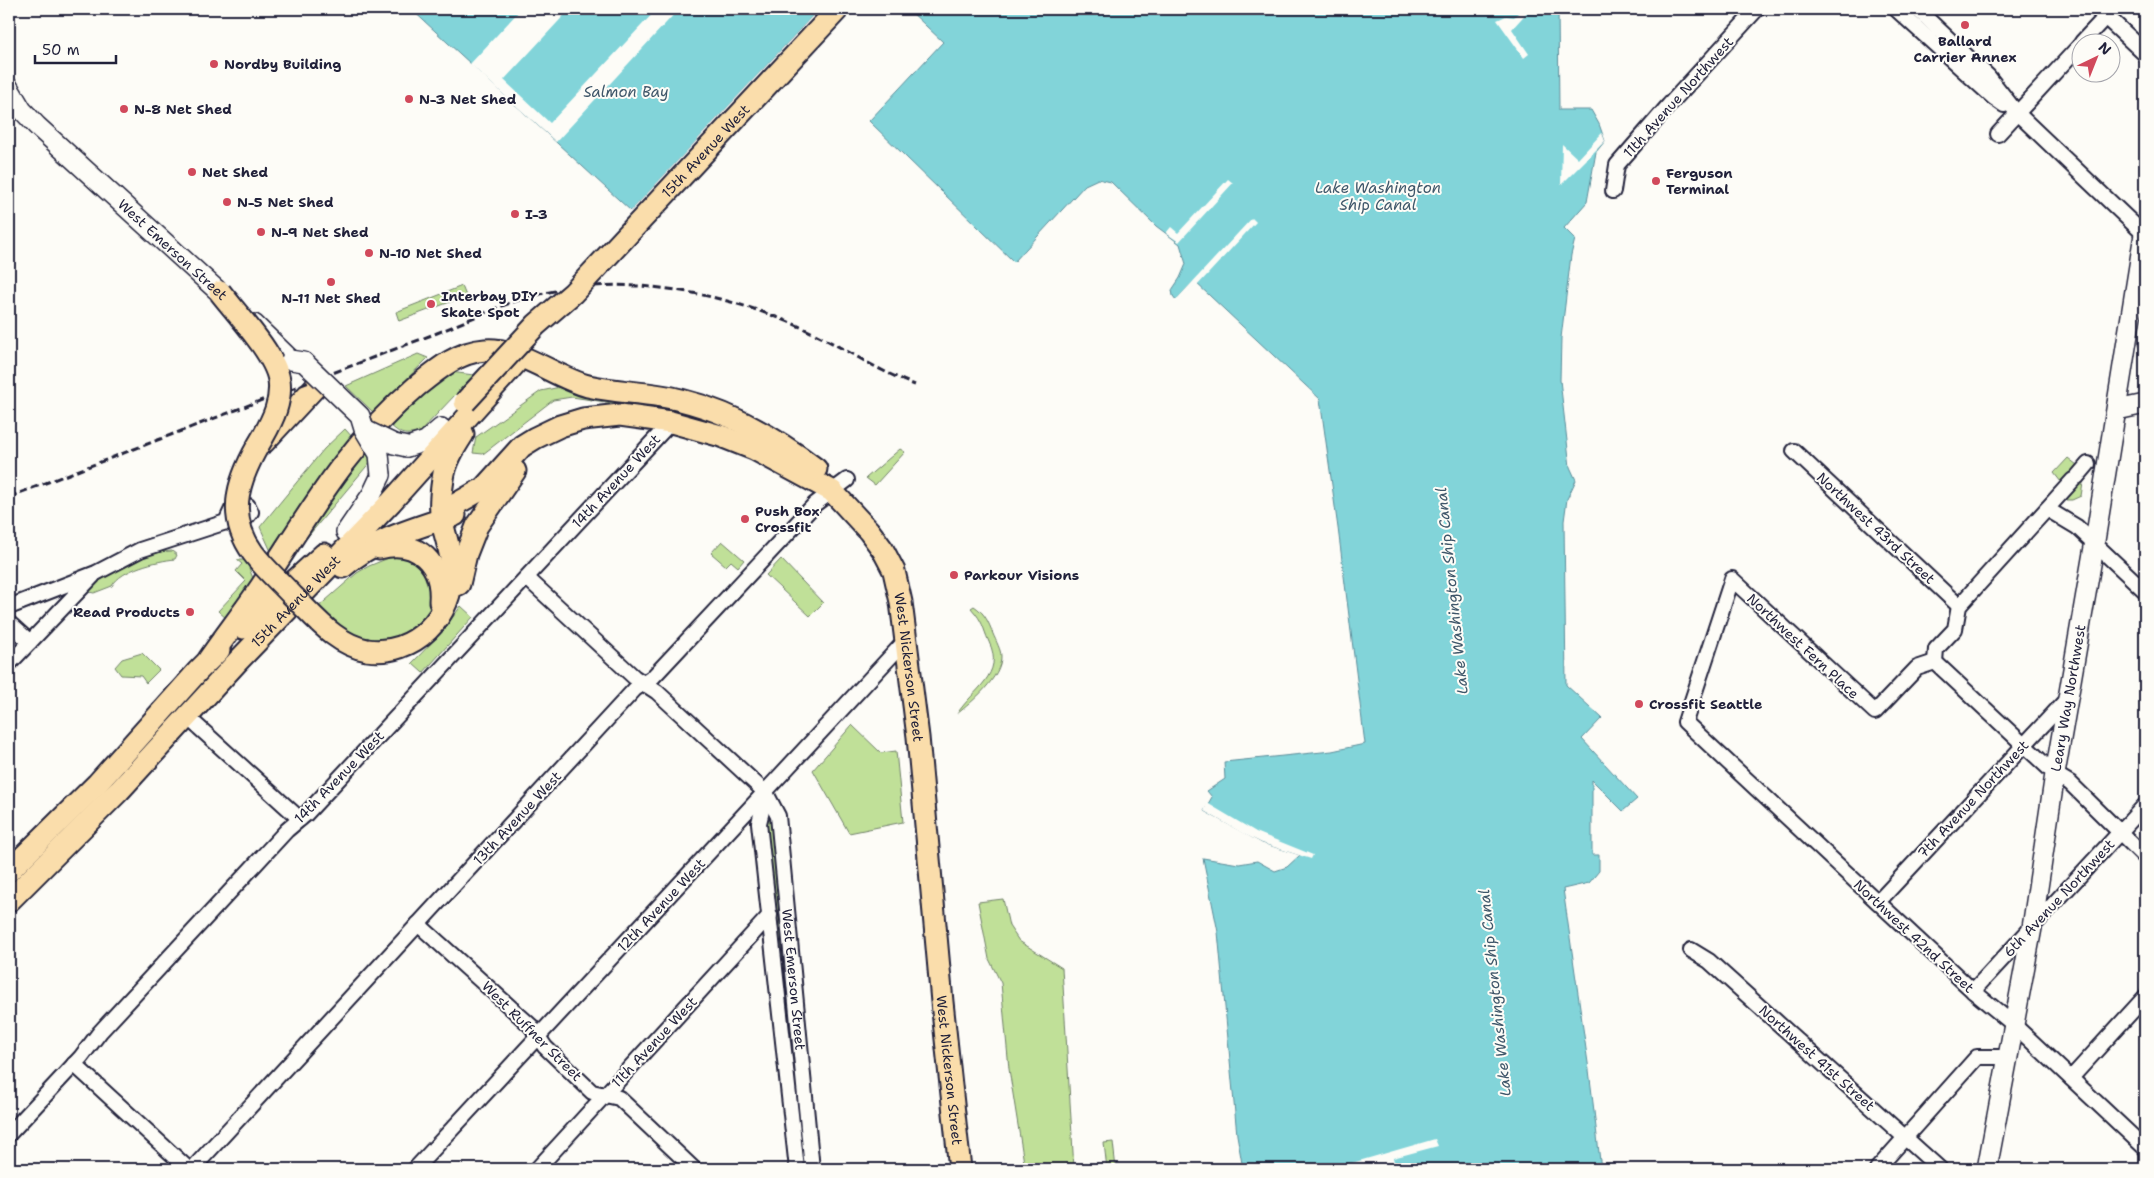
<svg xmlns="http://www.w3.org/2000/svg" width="2154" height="1178" viewBox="0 0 2154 1178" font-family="'Shantell Sans',sans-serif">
  <rect width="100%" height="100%" fill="#fdfcf7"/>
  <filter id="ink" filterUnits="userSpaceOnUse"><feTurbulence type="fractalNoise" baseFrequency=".02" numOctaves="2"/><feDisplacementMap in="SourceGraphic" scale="10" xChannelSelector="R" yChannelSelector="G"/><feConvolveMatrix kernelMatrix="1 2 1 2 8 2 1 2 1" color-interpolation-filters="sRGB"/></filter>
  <g filter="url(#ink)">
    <g fill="#c0e098" stroke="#71816a">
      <path d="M462,286L466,296L399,321L396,312Z"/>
      <path d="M418,354L428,358L373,412L346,386Z"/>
      <path d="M450,372L474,375L420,432C404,436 401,435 389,424L393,415Z"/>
      <path d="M570,385L673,403L750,436L692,415L572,397L553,400L483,454L473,453L476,437L541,391Z"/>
      <path d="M345,429L353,438L274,558L260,527L324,449Z"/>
      <path d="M900,449L905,452L875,485L866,478Z"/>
      <path d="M364,450L371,461L284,565Z"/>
      <path d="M2068,458L2077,465L2061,482L2054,473Z"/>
      <path d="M2084,477L2081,496L2072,500H2063Z"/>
      <path d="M722,541L744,560L738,567L731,561L726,566L711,553Z"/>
      <path d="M172,551L177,555L175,559C157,561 121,569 112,586L94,593L89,592V587L98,577L156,552Z"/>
      <path d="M412,553L429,570L433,605L428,616L408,633L394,639L380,641L366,640L352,637L317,608L357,573L369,566L391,557L404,558Z"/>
      <path d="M781,559L823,603L810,616L766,575Z"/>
      <path d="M237,560H246L254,581L227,619L218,611L246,581L236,571L242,564Z"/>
      <path d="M461,606L473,617L423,673L412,663L442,632Z"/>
      <path d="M974,606C985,613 989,623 993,634C996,641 1001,650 1001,656C1002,677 972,702 957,714C973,689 1005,675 989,642C982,626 984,623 971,608Z"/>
      <path d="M142,653L159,670L146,683L141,676L121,675L115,667L122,659Z"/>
      <path d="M852,725L881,753L896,751L903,822L849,833L813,770Z"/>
      <path d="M767,812L770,816L780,870L794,1015H785L767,832Z"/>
      <path d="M1003,899L1009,926L1019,941L1062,968L1074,1169H1025L1009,1069L1001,983L989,959L978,902Z"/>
      <path d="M793,1020L809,1169H802L785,1021Z"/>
      <path d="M1113,1142L1116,1169H1107L1104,1143Z"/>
    </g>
    <g fill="#82d4d9" stroke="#5c8d9a">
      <path d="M411,9H819L631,211Z"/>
      <path d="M908,9H1558L1559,110H1591L1599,124L1605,141L1596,152L1587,202L1564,228L1575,239L1571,255L1561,338L1560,380L1570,467L1576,480L1567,499L1564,521L1566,685L1602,718L1582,739L1637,799L1623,811L1592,780V855H1599V871L1589,883L1563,889L1589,1070L1601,1169H1243L1237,1135L1218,932L1203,858L1239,864L1257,861L1275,871L1287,867L1300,855L1262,843L1204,811L1212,797L1207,791L1225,779L1224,762L1332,751L1365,744L1338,528L1320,399L1194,281L1176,300L1173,296L1172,290L1180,278L1186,264L1180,244L1156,226L1111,182L1098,179L1085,185L1014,262L869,121L943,42Z"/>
    </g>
    <g fill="#fdfcf7">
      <path d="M521,9H570L504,80L550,123L657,9L678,10L556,142L470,64Z"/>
      <path d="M819,9H822L633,213H629Z"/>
      <path d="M1522,9H1530L1512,29L1529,54L1524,58L1497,20L1506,16L1514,17Z"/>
      <path d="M1602,133L1605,141L1561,185L1562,144L1578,159Z"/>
      <path d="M1228,179L1233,183L1179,242L1166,233L1171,227L1178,233Z"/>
      <path d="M1252,218L1256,222L1196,287L1194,285L1178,302H1174Z"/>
      <path d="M1207,803L1256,832L1313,855L1311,859L1262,843L1244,834L1204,811Z"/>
      <path d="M1435,1139L1438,1146L1393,1158L1395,1164L1378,1169H1331Z"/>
    </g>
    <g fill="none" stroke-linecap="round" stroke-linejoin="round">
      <g stroke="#22223b" stroke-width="18">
        <g id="minor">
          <path d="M1896,9L1994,98L2004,105"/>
          <path d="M1917,9L1988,76L2017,113L2145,235"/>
          <path d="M2082,42L2113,9"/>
          <path d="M1998,134L2082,43"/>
          <path d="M1613,191L1617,165L1669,105L1757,9"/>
          <path d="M1794,451L1959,606"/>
          <path d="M2077,477L2088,464"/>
          <path d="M2047,509L2077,527L2145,591"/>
          <path id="s1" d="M527,578L634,677L657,692L766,793L778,816L812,1169"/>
          <path d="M9,607L96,573L140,550L226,522L234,524L243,522L251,512L248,506L242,505L232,509L226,522"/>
          <path d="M9,623L30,642"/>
          <path d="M1935,662L1917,668L1875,712L1732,579L1685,722L1973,991L2013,1024L2145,1148"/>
          <path d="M1935,662L2055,774L2070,783L2145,857"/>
          <path d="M1935,662L1936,649L1955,629L1959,606L2073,480"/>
          <path d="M9,664L93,576"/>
          <path d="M186,718L194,723L300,819"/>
          <path d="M766,794L759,823L797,1169"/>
          <path d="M1878,902L2068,698"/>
          <path d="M418,924L531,1026L545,1047L592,1092L619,1098L694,1169"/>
          <path d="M1691,950L1709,961L1940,1169"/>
          <path d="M1973,991L2145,805"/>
          <path d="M74,1064L185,1166"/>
          <path d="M2071,1078L2145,997"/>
          <path d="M9,1134L81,1057L100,1032L287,830L306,814L671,422"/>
          <path d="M196,1165L635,689L653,677L815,504L847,480"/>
          <path d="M415,1169L906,640"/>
          <path d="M537,1169L770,915"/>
          <path d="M1877,1169L1977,1057H2006"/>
        </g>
      </g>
      <g stroke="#22223b" stroke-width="20">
        <path id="tertiary" d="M2098,9L2145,53"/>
      </g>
      <g stroke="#22223b" stroke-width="22">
        <g id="secondary">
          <path id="s2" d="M9,88L22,110L37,126L230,302"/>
          <path d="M254,324L291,360"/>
          <path d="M2117,410L2145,404"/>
          <path d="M407,447L426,441L441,428"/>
          <path d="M346,532L372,494L381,475"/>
          <path id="s3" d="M1987,1169L2032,928L2055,774L2094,547L2145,228"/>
        </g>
      </g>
      <g stroke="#22223b" stroke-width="25">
        <g id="primary">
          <path d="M264,442L317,385"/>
          <path id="s4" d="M441,519L458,503L484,488L522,446L535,438L560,426L583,419L620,415L671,422L721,436L754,449L832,491L869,531L883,550L894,571L901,602L918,737L942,1002L960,1169"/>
          <path d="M379,548C418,538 443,564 440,602"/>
          <path d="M343,567C374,539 416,528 455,515"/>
          <path d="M459,584L466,554L477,526L515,471"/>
          <path d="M243,628L324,554"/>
          <path d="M367,650C414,657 454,616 452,569C452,553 445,537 442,521C439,508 441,492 443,479C445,462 454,448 463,434"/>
          <path d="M209,659C227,633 247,608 264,582C312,509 349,443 417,386C438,369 458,352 485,350C519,347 556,378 588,386C619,393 651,392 681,400C730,412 777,439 816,469"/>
          <path d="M9,871L97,784L198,671L219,650"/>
          <path id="s5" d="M9,901L119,791L238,661L391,502L515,364"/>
        </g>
      </g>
      <use href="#minor" stroke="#fdfcf7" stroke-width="14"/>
      <use href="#tertiary" stroke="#fdfcf7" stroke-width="16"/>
      <use href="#secondary" stroke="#fdfcf7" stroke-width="19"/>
      <use href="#primary" stroke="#faddab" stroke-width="21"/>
      <path stroke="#22223b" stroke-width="3" stroke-dasharray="8 4" stroke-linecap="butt" d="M9,497L437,333C467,321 497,306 529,297C617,272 714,290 796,325C837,343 873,369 915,385"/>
      <g stroke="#22223b" stroke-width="22" stroke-linecap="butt">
        <g id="secondary-bridge">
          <path d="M291,360L304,362L360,416L364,429L379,454L381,475"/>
          <path d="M365,430L394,444L407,447"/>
        </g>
      </g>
      <g stroke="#22223b" stroke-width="25" stroke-linecap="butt">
        <g id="primary-bridge">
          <path d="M220,292C237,314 275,354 279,380C282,401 273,419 263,437C240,475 224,513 253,553C264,568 279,581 292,595C315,617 335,644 367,650"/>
          <path id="s6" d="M465,402L536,325L573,293L838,9"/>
        </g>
      </g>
      <use href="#secondary-bridge" stroke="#fdfcf7" stroke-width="19"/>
      <use href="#primary-bridge" stroke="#faddab" stroke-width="21"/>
    </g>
  </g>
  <g fill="#d1495b" stroke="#fdfcf7" stroke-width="2">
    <circle cx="1965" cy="25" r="5"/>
    <circle cx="214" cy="64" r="5"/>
    <circle cx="409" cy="99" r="5"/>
    <circle cx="124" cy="109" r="5"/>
    <circle cx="192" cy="172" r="5"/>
    <circle cx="1656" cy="181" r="5"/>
    <circle cx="227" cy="202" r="5"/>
    <circle cx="515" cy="214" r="5"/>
    <circle cx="261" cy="232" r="5"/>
    <circle cx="369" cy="253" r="5"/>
    <circle cx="331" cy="282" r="5"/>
    <circle cx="431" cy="304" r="5"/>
    <circle cx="745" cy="519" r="5"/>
    <circle cx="954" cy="575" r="5"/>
    <circle cx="190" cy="612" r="5"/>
    <circle cx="1639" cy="704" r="5"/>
  </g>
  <g text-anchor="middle" stroke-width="4" stroke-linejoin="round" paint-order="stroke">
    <g font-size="14" font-weight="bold" fill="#22223b" stroke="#fdfcf7" text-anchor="start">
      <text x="1965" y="46" text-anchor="middle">Ballard<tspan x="1965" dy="16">Carrier Annex</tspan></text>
      <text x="224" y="69">Nordby Building</text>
      <text x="419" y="104">N-3 Net Shed</text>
      <text x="134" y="114">N-8 Net Shed</text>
      <text x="202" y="177">Net Shed</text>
      <text x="1666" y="178">Ferguson<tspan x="1666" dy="16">Terminal</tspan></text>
      <text x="237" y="207">N-5 Net Shed</text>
      <text x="525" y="219">I-3</text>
      <text x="271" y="237">N-9 Net Shed</text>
      <text x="379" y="258">N-10 Net Shed</text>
      <text x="441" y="301">Interbay DIY<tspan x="441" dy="16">Skate Spot</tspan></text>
      <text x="331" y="303" text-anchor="middle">N-11 Net Shed</text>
      <text x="755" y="516">Push Box<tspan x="755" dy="16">Crossfit</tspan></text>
      <text x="964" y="580">Parkour Visions</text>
      <text x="180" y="617" text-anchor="end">Read Products</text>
      <text x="1649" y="709">Crossfit Seattle</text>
    </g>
    <g font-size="14" fill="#22223b" stroke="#fdfcf7">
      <text transform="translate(1678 97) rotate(-48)" y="5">11th Avenue Northwest</text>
      <text dy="5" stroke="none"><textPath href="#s6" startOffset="348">15th Avenue West</textPath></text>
      <text dy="5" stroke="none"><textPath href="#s2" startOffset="231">West Emerson Street</textPath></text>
      <text transform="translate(616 481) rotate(-47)" y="5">14th Avenue West</text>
      <text transform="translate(1876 528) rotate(43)" y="5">Northwest 43rd Street</text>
      <text dy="5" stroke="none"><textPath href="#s5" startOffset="415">15th Avenue West</textPath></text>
      <text transform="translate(1803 646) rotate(43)" y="5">Northwest Fern Place</text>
      <text dy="5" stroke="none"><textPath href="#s4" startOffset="641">West Nickerson Street</textPath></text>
      <text dy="5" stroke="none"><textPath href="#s3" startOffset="478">Leary Way Northwest</textPath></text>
      <text transform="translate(339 777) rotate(-46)" y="5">14th Avenue West</text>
      <text transform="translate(1973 799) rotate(-47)" y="5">7th Avenue Northwest</text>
      <text transform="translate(517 818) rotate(-47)" y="5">13th Avenue West</text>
      <text transform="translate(2059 898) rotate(-47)" y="5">6th Avenue Northwest</text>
      <text transform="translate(661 905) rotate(-47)" y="5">12th Avenue West</text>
      <text transform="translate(1914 936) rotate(43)" y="5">Northwest 42nd Street</text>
      <text dy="5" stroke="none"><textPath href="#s1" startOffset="512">West Emerson Street</textPath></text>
      <text transform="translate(532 1031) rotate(45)" y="5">West Ruffner Street</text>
      <text transform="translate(654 1042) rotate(-47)" y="5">11th Avenue West</text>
      <text transform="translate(1817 1058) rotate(42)" y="5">Northwest 41st Street</text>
      <text dy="5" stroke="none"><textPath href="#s4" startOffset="1046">West Nickerson Street</textPath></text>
    </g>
    <g font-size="15" font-style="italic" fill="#3f576a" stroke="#fdfcf7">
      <text x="626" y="97">Salmon Bay</text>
      <text x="1378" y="193">Lake Washington<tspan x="1378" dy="17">Ship Canal</tspan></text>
      <text transform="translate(1452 591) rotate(-96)" y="5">Lake Washington Ship Canal</text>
      <text transform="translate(1495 993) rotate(-96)" y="5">Lake Washington Ship Canal</text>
    </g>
  </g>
  <rect width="2154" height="1178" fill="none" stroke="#fdfcf7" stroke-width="30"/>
  <rect x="15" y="15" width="2124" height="1148" fill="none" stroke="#22223b" stroke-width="2" filter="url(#ink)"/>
  <g transform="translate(2096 58) rotate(43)"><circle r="24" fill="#fdfcf7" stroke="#a5a5ac"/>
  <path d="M0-4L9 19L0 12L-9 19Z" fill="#d1495b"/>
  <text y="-8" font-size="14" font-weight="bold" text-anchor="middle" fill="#22223b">N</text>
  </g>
  <path d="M35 55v8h81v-8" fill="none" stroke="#22223b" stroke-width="2.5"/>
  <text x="42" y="55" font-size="15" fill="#22223b" stroke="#fdfcf7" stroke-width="4" paint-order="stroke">50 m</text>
</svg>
